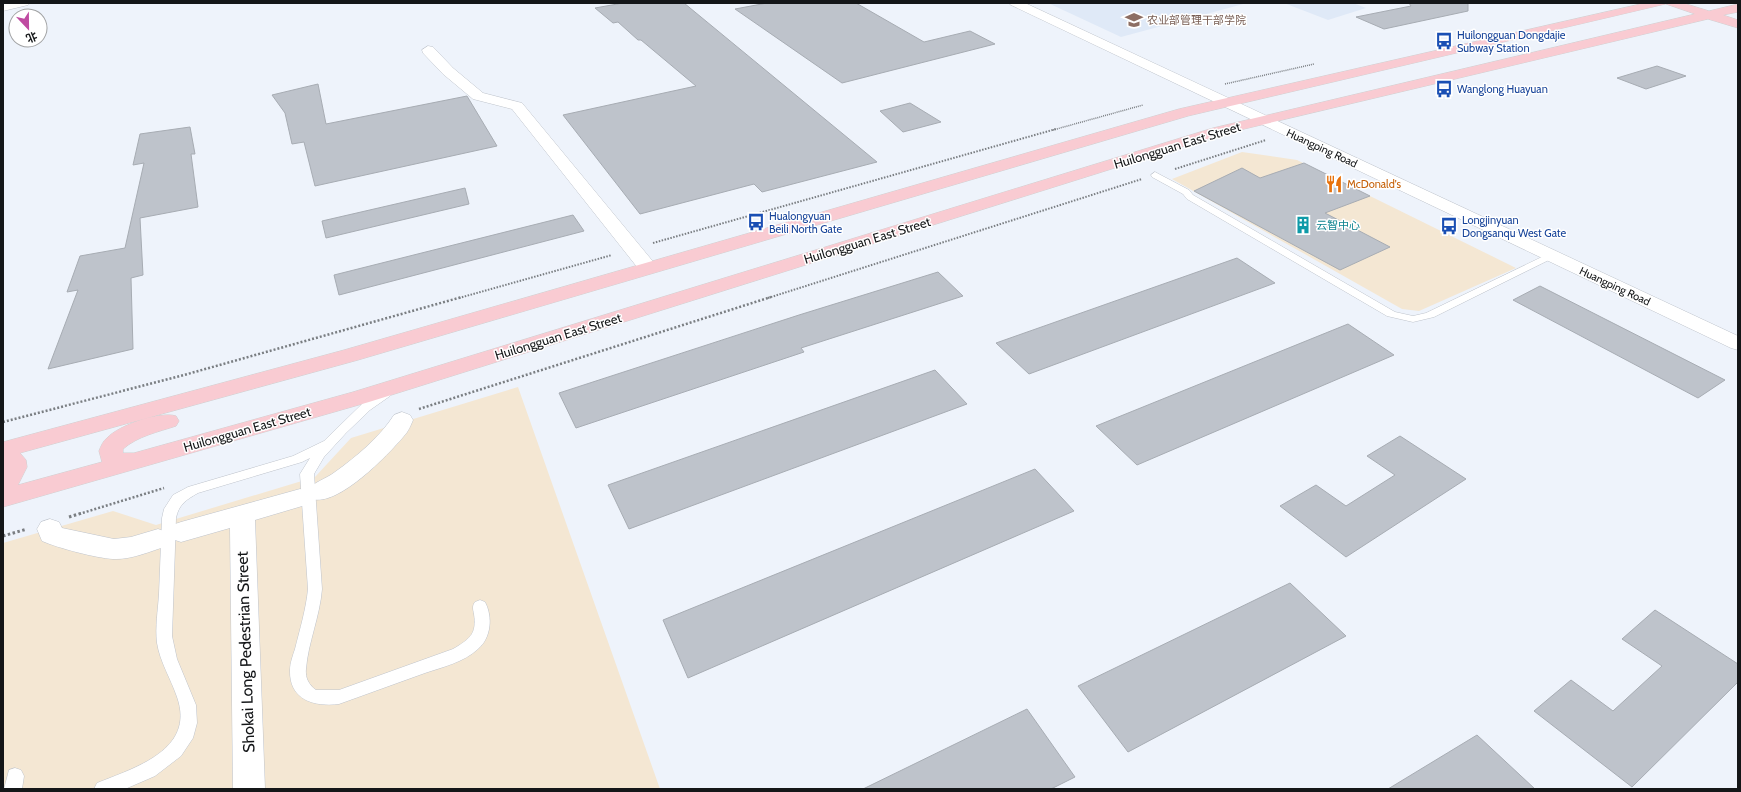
<svg xmlns="http://www.w3.org/2000/svg" width="1741" height="792" viewBox="0 0 1741 792" font-family="Cabin,'Noto Sans SC',sans-serif">
  <rect width="100%" height="100%" fill="#eef3fb"/>
  <g fill="#f4e7d3">
    <path d="M1242,152L1297,160L1516,268L1419,311L1402,309L1172,179Z"/>
    <path d="M518,387L660,789H3V543L113,511L156,525L315,477L351,438Z"/>
  </g>
  <g fill="#dfe9f7">
    <path d="M1048,3H1247L1121,37Z"/>
    <path d="M1284,3H1353L1366,8L1328,20Z"/>
  </g>
  <g fill="#bec3cb" stroke="#a7acb3">
    <path d="M623,3H684L877,162L762,192L754,184L640,214L563,115L696,86L641,40H638L618,22L613,23L595,8Z"/>
    <path d="M767,3H856L924,42L970,31L995,44L842,83L735,9Z"/>
    <path d="M1409,3H1468V11L1384,29L1356,17L1411,6Z"/>
    <path d="M1657,66L1686,76L1646,89L1617,78Z"/>
    <path d="M318,84L326,124L467,96L497,146L315,186L304,142L292,144L285,113L272,95Z"/>
    <path d="M910,103L941,122L903,132L880,111Z"/>
    <path d="M190,127L195,154H191L198,207L140,218L143,275L131,278L133,349L48,369L78,290L67,292L80,256L125,248L144,163L133,165L140,134Z"/>
    <path d="M1304,163L1370,196L1325,213L1390,247L1340,270L1194,191L1242,168L1260,178Z"/>
    <path d="M465,188L469,204L326,238L322,221Z"/>
    <path d="M573,215L584,231L339,295L334,275Z"/>
    <path d="M1237,258L1275,283L1029,374L996,343Z"/>
    <path d="M938,272L963,296L801,348L804,352L576,428L559,393L799,315Z"/>
    <path d="M1540,286L1725,380L1698,398L1513,300Z"/>
    <path d="M1348,324L1394,355L1137,465L1096,426Z"/>
    <path d="M935,370L967,404L629,529L608,485Z"/>
    <path d="M1400,436L1466,479L1346,557L1280,506L1316,485L1346,506L1395,475L1367,456Z"/>
    <path d="M1035,469L1074,511L688,678L663,620Z"/>
    <path d="M1290,583L1346,636L1128,752L1078,686Z"/>
    <path d="M1655,610L1738,664V682L1632,787L1534,711L1571,680L1613,711L1662,666L1622,639Z"/>
    <path d="M1027,709L1075,777L1051,789H863Z"/>
    <path d="M1477,735L1535,789H1388Z"/>
  </g>
  <g fill="none" stroke-linecap="round" stroke-linejoin="round">
    <g stroke="#bfc4cc" stroke-width="1">
      <g id="lane">
        <path d="M1155,172L1189,190L1193,195L1395,312L1413,316L1426,313L1548,254H1556L1557,256L1434,317L1413,322L1387,316L1187,199L1183,194L1152,177L1151,175Z"/>
        <path d="M386,389L390,390L392,393L390,396L370,410L346,433L324,457L314,474L322,589C320,616 308,643 306,669C305,678 309,685 316,690H339L453,649C470,639 477,634 474,614C473,609 472,606 475,602L480,600L485,602C493,617 491,638 478,649C464,662 443,667 425,673C396,683 368,694 339,704C314,707 289,700 290,670C290,663 293,655 295,649C300,629 306,609 308,589L300,474L310,458L302,462L198,493C186,500 179,504 176,518L172,636L177,659L196,705L197,723L193,738L181,756L155,776L125,789H94L97,783C134,768 196,750 177,697C171,679 160,662 157,643C155,627 158,610 159,594C160,569 161,543 162,518L164,509L173,495L188,487L293,456L324,441L362,404Z"/>
        <path d="M15,768L21,770L24,776L22,789H4L9,770Z"/>
      </g>
    </g>
    <g stroke="#bfc4cc" stroke-width="1">
      <g id="street">
        <path d="M428,46L433,47L453,68L483,93L522,103L655,264L657,268L655,272L648,274L641,272L512,109L473,99L443,74L423,53L422,50Z"/>
        <path d="M402,412L410,415L413,420C411,425 408,432 404,436C388,455 338,507 312,499L309,504L255,520L265,789H233L230,528L181,542L172,539L168,532L172,525L181,522L300,489L307,491C313,482 326,479 335,472C356,457 380,437 394,415Z"/>
        <path d="M50,519L59,522L62,528L114,539L131,537L158,529L167,532L171,539L167,546C151,551 131,560 113,559C96,558 58,548 42,541L37,529L41,522Z"/>
      </g>
    </g>
    <g stroke="#bfc4cc" stroke-width="1">
      <g id="secondary">
        <path d="M3,3H30L28,5L3,11Z"/>
        <path d="M1009,3H1025L1738,336V350L1731,348L1011,5Z"/>
      </g>
    </g>
    <g stroke="#d0d0d1" stroke-width="1">
      <path id="primary" d="M1645,3H1683L1709,11L1738,4V12L1723,15L1738,20V28L1708,19L1223,134L369,402L3,507V442L344,350L1179,109ZM1666,4L1695,14L1213,128L353,392L134,453H123V449C138,436 158,432 176,426L179,421L176,416C160,411 119,425 107,438C103,441 101,446 99,451L102,462L18,485L27,467L26,460L20,453L358,360L1188,116Z"/>
    </g>
    <g stroke="#7a7e82" stroke-width="1.5" stroke-dasharray="1 1" stroke-linecap="butt">
      <path d="M1225,84L1314,64"/>
      <path d="M1053,130L1143,105"/>
    </g>
    <g stroke="#7a7e82" stroke-width="2" stroke-dasharray="1.5 1.5" stroke-linecap="butt">
      <path d="M1175,169L1266,140"/>
      <path d="M653,243L1056,129"/>
      <path d="M459,298L612,255"/>
      <path d="M768,298L1142,179"/>
    </g>
    <g stroke="#7a7e82" stroke-width="2.5" stroke-dasharray="2 2" stroke-linecap="butt">
      <path d="M419,409L771,297"/>
      <path d="M3,422L184,375L462,297"/>
      <path d="M79,514L164,488"/>
    </g>
    <g stroke="#7a7e82" stroke-width="3" stroke-dasharray="2.5 2.5" stroke-linecap="butt">
      <path d="M69,517L82,513"/>
      <path d="M3,536L27,529"/>
    </g>
    <use href="#lane" fill="#fff" fill-rule="evenodd"/>
    <use href="#street" fill="#fff" fill-rule="evenodd"/>
    <use href="#secondary" fill="#fff" fill-rule="evenodd"/>
    <use href="#primary" fill="#f9cbd2" fill-rule="evenodd"/>
  </g>
  <defs>
    <g id="school-bare" transform="scale(1.38)"><path d="M0-5L7-2L0 1L-7-2ZM-4 1L0 2.5L4 1V4Q0 6-4 4Z" fill="#8d6e63" stroke="#fff" stroke-width="2.5" paint-order="stroke"/></g>
    <g id="bus-bare" transform="scale(1.38)"><path d="M-5-6H5V4H4V6H2V4H-2V6H-4V4H-5ZM-3.5-4V0h7V-4ZM-3.5 1.2v1.5H-2V1.2ZM2 1.2v1.5H3.5V1.2Z" fill="#1a4fb4" stroke="#fff" stroke-width="2.5" paint-order="stroke"/></g>
    <g id="restaurant-bare" transform="scale(1.38)"><path d="M-5-6h1v4h1v-4h1v4h1v-4h1v5L-1.5 .5V6h-2V.5L-5-1ZM5-6V6H3V1.5H1.5Q1.5-4 5-6Z" fill="#e8710a" stroke="#fff" stroke-width="2.5" paint-order="stroke"/></g>
    <g id="building-bare" transform="scale(1.38)"><path d="M-4-6H4V6H1V3H-1V6H-4ZM-2.5-4.3h1.7v1.8h-1.7ZM.8-4.3h1.7v1.8H.8ZM-2.5-1h1.7V.8h-1.7ZM.8-1h1.7V.8H.8Z" fill="#0f9aa8" stroke="#fff" stroke-width="2.5" paint-order="stroke"/></g>
  </defs>
  <g fill-rule="evenodd">
    <use href="#school-bare" x="1134" y="20"/>
    <use href="#bus-bare" x="1444" y="41"/>
    <use href="#bus-bare" x="1444" y="89"/>
    <use href="#restaurant-bare" x="1334" y="184"/>
    <use href="#bus-bare" x="756" y="222"/>
    <use href="#building-bare" x="1303" y="225"/>
    <use href="#bus-bare" x="1449" y="226"/>
  </g>
  <g text-anchor="middle" stroke-width="3" stroke-linejoin="round" paint-order="stroke">
    <g font-size="11" fill="#785e54" stroke="#fff" text-anchor="start">
      <text x="1147" y="24">农业部管理干部学院</text>
    </g>
    <g font-size="11" fill="#164399" stroke="#fff" text-anchor="start">
      <text x="1457" y="39">Huilongguan Dongdajie<tspan x="1457" dy="13">Subway Station</tspan></text>
      <text x="1457" y="93">Wanglong Huayuan</text>
      <text x="769" y="220">Hualongyuan<tspan x="769" dy="13">Beili North Gate</tspan></text>
      <text x="1462" y="224">Longjinyuan<tspan x="1462" dy="13">Dongsanqu West Gate</tspan></text>
    </g>
    <g font-size="11" fill="#141618" stroke="#fff">
      <text transform="translate(1322 148) rotate(25)" y="4">Huangping Road</text>
      <text transform="translate(1615 286) rotate(25)" y="4">Huangping Road</text>
    </g>
    <g font-size="11" fill="#c56008" stroke="#fff" text-anchor="start">
      <text x="1347" y="188">McDonald's</text>
    </g>
    <g font-size="11" fill="#0d838f" stroke="#fff" text-anchor="start">
      <text x="1316" y="229">云智中心</text>
    </g>
    <g font-size="13" fill="#141618" stroke="#fff">
      <text transform="translate(1177 145) rotate(-17)" y="5">Huilongguan East Street</text>
      <text transform="translate(867 240) rotate(-17)" y="5">Huilongguan East Street</text>
      <text transform="translate(558 336) rotate(-17)" y="5">Huilongguan East Street</text>
      <text transform="translate(247 429) rotate(-16)" y="5">Huilongguan East Street</text>
    </g>
    <g font-size="16" fill="#141618" stroke="#fff">
      <text transform="translate(245 652) rotate(-92)" y="6">Shokai Long Pedestrian Street</text>
    </g>
  </g>
  <rect width="1741" height="792" fill="none" stroke="#141618" stroke-width="8"/>
  <g transform="translate(28 28) rotate(158)"><circle r="19" fill="#ffffff" stroke="#a1a2a3"/>
  <path d="M0-3L7 15L0 10L-7 15Z" fill="#c04ba2"/>
  <text y="-6" font-size="11" font-weight="bold" text-anchor="middle" fill="#141618">北</text>
  </g>
</svg>
